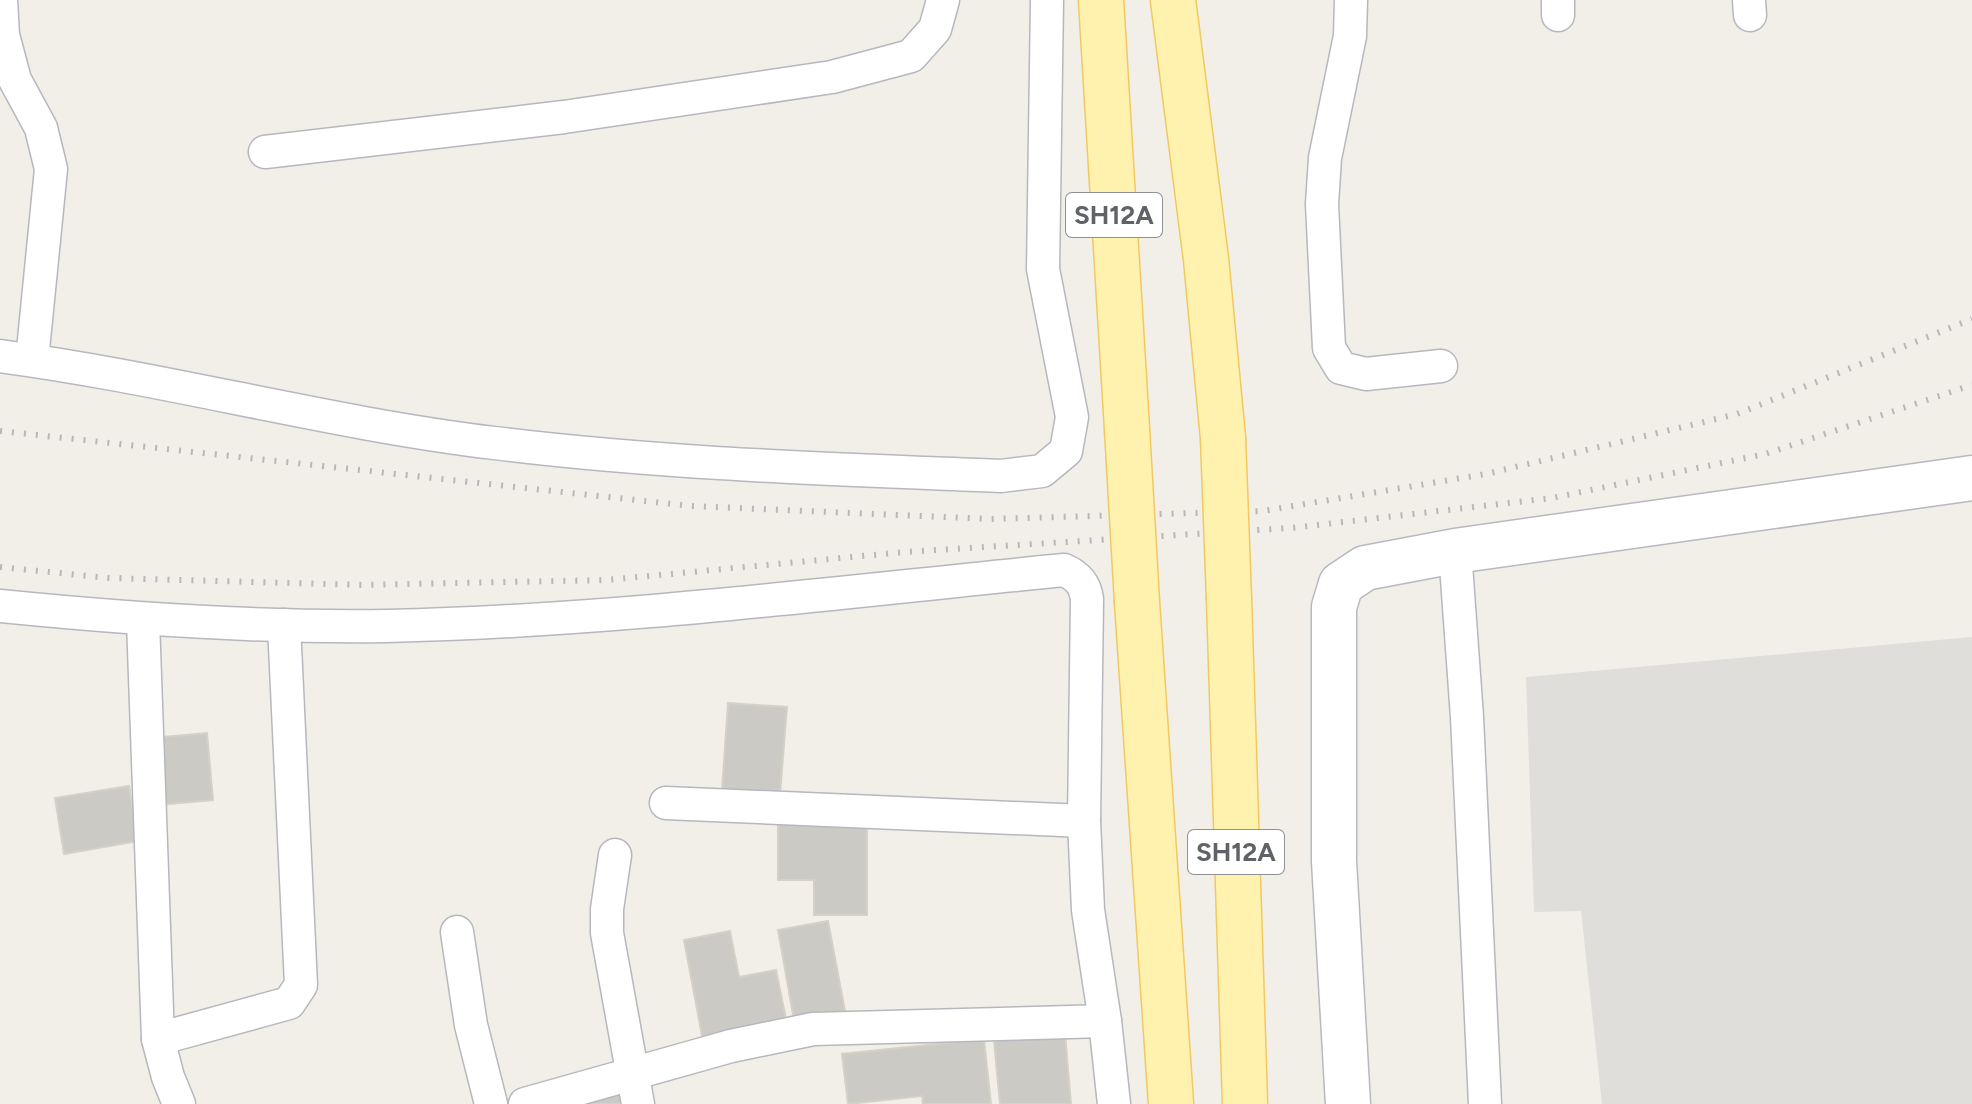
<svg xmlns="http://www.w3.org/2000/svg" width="1972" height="1104" viewBox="0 0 1972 1104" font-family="Figtree,sans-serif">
  <rect width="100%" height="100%" fill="#f1efe8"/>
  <path fill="#e0deda" d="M1972,637V1104H1602L1581,911L1534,912L1526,677Z"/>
  <g fill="#cccac5" stroke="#d6d1c6" stroke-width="2">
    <path d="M728,703L787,707L780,794L722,790Z"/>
    <path d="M207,733L213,800L158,805L152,738Z"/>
    <path d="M129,786L138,841L64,854L55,798Z"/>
    <path d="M778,819H867V915H814V880H778Z"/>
    <path d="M828,921L845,1011L794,1020L778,930Z"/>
    <path d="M730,931L739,977L776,970L787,1024L703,1041L684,940Z"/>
    <path d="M1065,1034L1071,1104H1000L994,1041Z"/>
    <path d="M984,1039L991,1104H923L922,1096L848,1104L842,1054Z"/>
    <path d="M618,1091L622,1104H583Z"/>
  </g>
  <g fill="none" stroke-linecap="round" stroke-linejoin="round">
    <g stroke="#b5b8bc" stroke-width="35">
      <g id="street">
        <path d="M1,0L3,35L15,80L41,128L51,169L32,360"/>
        <path d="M1351,0L1350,36L1325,158L1322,204L1329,348L1341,368L1366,374L1441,366"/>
        <path d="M1558,0V15"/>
        <path d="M1749,0L1750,15"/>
        <path d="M265,152L564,117L832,77L911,56L935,29L943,0"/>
        <path d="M0,356C166,378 328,423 494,443C663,464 832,469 1001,476L1042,471L1066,451L1072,417L1043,269L1047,0"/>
        <path d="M1455,551L1467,717L1485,1104"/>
        <path d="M0,606C129,619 258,628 387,626C614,621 839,592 1064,570C1078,576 1085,584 1087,599L1084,821L1088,910L1105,1021L1114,1104"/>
        <path d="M143,621L158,1039L168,1077L179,1104"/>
        <path d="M666,803L1084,821"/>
        <path d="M615,855L607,909V933L638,1104"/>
        <path d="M457,932L471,1025L491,1104"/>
        <path d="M158,1039L289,1003L301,985L284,625"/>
        <path d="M525,1104L731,1046L813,1029L1105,1021"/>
      </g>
    </g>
    <g stroke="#b6babf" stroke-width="47">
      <path id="secondary" d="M1348,1104L1334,861V607L1341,584L1365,568L1455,551L1972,478"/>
    </g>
    <g stroke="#f2c960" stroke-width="47">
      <g id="primary">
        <path d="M1101,0L1127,429"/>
        <path d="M1173,0L1206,259L1223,438"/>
        <path d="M1229,599L1245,1104"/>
        <path d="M1137,602L1171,1104"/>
      </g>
    </g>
    <use href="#street" stroke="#fff" stroke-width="32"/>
    <use href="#secondary" stroke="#fff" stroke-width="44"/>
    <use href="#primary" stroke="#fff2af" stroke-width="44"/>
    <g stroke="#b6b7b8" stroke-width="6" stroke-dasharray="2 10" stroke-linecap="butt">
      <path d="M0,431L691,506L990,519L1263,511L1486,474L1737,414L1972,319"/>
      <path d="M0,567L108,578L364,585L606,580L905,552L1291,528L1552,498L1765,454L1972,385"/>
    </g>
    <g stroke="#f2c960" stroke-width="47" stroke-linecap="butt">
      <g id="primary-bridge">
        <path d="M1127,429L1137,602"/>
        <path d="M1223,438L1229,599"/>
      </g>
    </g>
    <use href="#primary-bridge" stroke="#fff2af" stroke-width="44"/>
  </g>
  <g text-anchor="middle" stroke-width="6" stroke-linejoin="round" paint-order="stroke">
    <g fill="#fff" stroke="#8f9295" stroke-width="2">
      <rect x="1066" y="193" width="96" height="44" rx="6"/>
      <rect x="1188" y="830" width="96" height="44" rx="6"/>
    </g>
    <g font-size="26" font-weight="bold" fill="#5f6368">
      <text x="1114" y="224">SH12A</text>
      <text x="1236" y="861">SH12A</text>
    </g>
  </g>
</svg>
